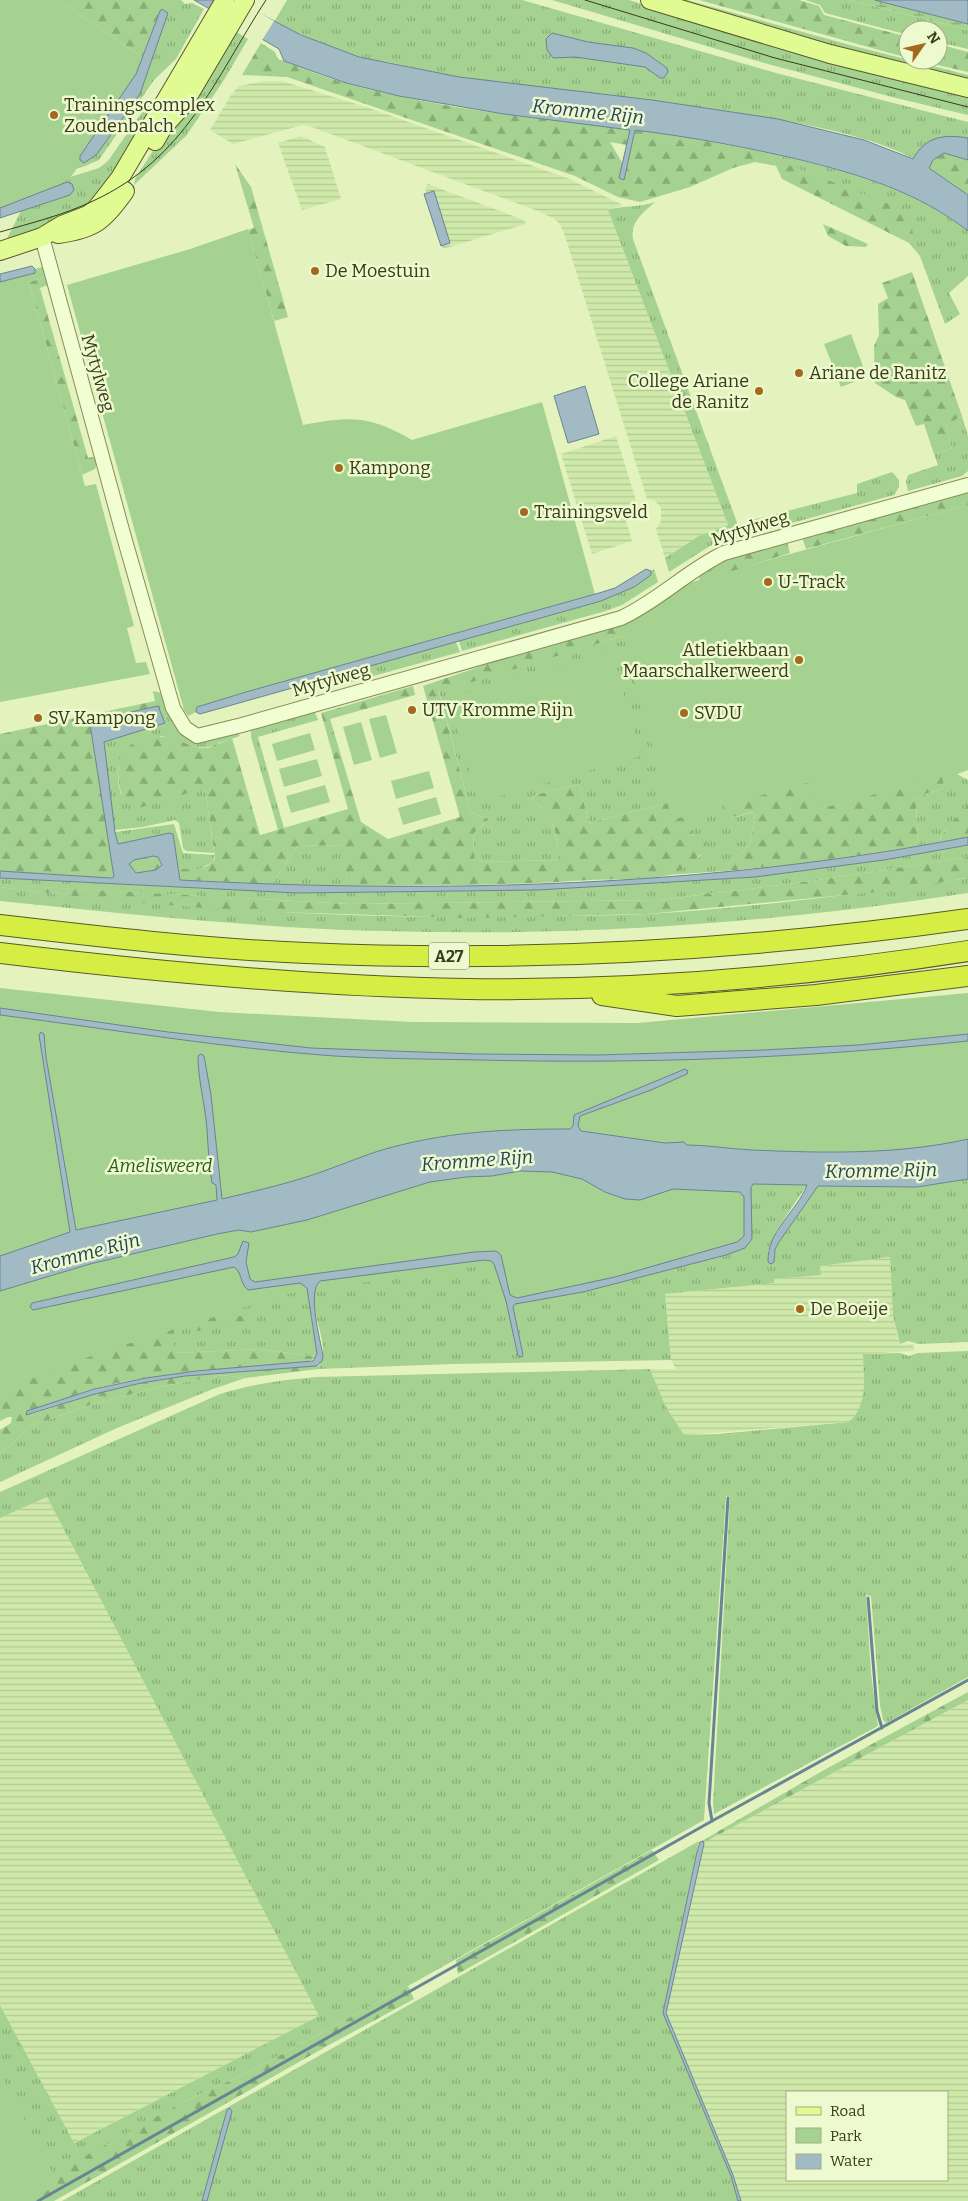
<svg xmlns="http://www.w3.org/2000/svg" width="968" height="2201" viewBox="0 0 968 2201" font-family="Bitter,serif">
  <defs>
    <pattern id="farmland-rules" width="6" height="5" patternUnits="userSpaceOnUse" patternTransform="scale(1.25)"><rect width="6" height="5" fill="#cfe9aa"/><path d="M0 2.5h6" fill="none" stroke="#b2c992"/></pattern>
    <pattern id="grass-tufts" width="24" height="20" patternUnits="userSpaceOnUse" patternTransform="scale(1.25)"><rect width="24" height="20" fill="#a5d291"/><path d="M3 7l-1-3M5 7V3M7 7l1-3M15 17l-1-3M17 17v-4M19 17l1-3" fill="none" stroke="#87ac76"/></pattern>
    <pattern id="forest-firs" width="22" height="20" patternUnits="userSpaceOnUse" patternTransform="scale(1.25)"><rect width="22" height="20" fill="#a5d291"/><path d="M5 1l3.5 6h-7zM16 11l3.5 6h-7z" fill="#87ac76"/></pattern>
    <pattern id="wetland-marsh" width="20" height="14" patternUnits="userSpaceOnUse" patternTransform="scale(1.25)"><rect width="20" height="14" fill="#a5d291"/><path d="M1 5h8M5 5V1M11 12h8M15 12V8" fill="none" stroke="#87ac76"/></pattern>
  </defs>
  <rect width="100%" height="100%" fill="#e4f3be"/>
  <g fill="url(#farmland-rules)" fill-rule="evenodd">
    <path d="M265,81H282L366,107L567,178L623,205L608,210L728,525L689,542L665,558L656,529L661,521V508L655,501L647,499L565,236L560,224L553,218L535,210L309,126L303,125L233,144L210,130L231,95L239,86Z"/>
    <path d="M301,136L325,147L341,199L302,210L278,143Z"/>
    <path d="M428,184L524,220L526,224L443,249L425,188Z"/>
    <path d="M616,436L636,500L631,504L625,517L632,541L592,554L561,454Z"/>
    <path d="M890,1257L893,1316L897,1335L900,1345L913,1344L914,1351L863,1354L864,1397L857,1415L849,1422L684,1435L665,1405L650,1369H676L671,1360L665,1294L773,1283V1279L820,1275V1266Z"/>
    <path d="M47,1497L320,2016L73,2143L0,2005V1518Z"/>
    <path d="M968,1700V2201H741L720,2143L666,2013L705,1842ZM787,2092H947V2180H787Z"/>
  </g>
  <g fill="url(#grass-tufts)">
    <path d="M58,0L136,74L140,94L168,13L164,10L166,5L158,0H181L185,4L192,3L204,9L176,59L154,80L99,160L85,166L0,192V186Z"/>
    <path d="M287,0H522L776,73L968,122V138C944,134 926,136 914,159C870,135 800,123 750,115C635,95 515,93 402,65C387,61 372,61 357,56C329,47 301,35 274,22Z"/>
    <path d="M552,0H629L758,40L968,94V115L896,98L764,63Z"/>
    <path d="M664,0H687L850,45L968,75V83Z"/>
    <path d="M805,0H849L968,30V49L938,42V30H908V35L825,13L820,5Z"/>
    <path d="M235,31L248,39L224,80L186,136L134,185L135,179L159,141Z"/>
    <path d="M149,102L155,110L98,200L76,214L42,226L4,244L21,211L70,195L18,200L0,208V199L99,168L108,161Z"/>
    <path d="M769,153C840,170 908,185 968,231V276L949,293L960,314L945,324L920,256L909,243L913,232L776,166Z"/>
    <path d="M655,202C643,213 630,222 633,239L742,536L710,546L669,572L665,558L699,536L728,525L608,210C624,205 639,208 655,202Z"/>
    <path d="M962,416L968,436V471L962,476L908,491L906,482L908,475L938,465L934,454L952,448L946,425Z"/>
    <path d="M892,472L899,480V487L894,495L752,534L748,521L857,493V484Z"/>
    <path d="M968,505V770L957,774L968,780C968,787 968,797 968,804C964,818 939,830 940,842L918,846L916,800L925,794L944,788L941,778L818,809L725,808L730,816C739,819 746,811 755,813L750,844L724,869L725,871L667,875L701,856L632,667L668,803L589,823L579,784L535,795L532,798C537,805 544,809 549,816C556,829 557,846 560,860L475,862L473,834L489,819L471,813L439,691L623,636L747,566Z"/>
    <path d="M654,569L658,582L622,605L606,611L462,651L459,641L601,601L634,587L650,575L651,571Z"/>
    <path d="M456,642L460,652L323,690L320,679Z"/>
    <path d="M153,691L162,693L171,719L179,729L237,732L240,736L218,743C229,760 236,761 228,783L214,745C198,753 178,740 161,736L118,767V782L121,794L205,787L214,853L186,851L183,848L179,823L175,820L143,827L114,830L103,741L164,723L155,701Z"/>
    <path d="M314,710L318,720L258,737L284,828L278,830L251,737V729Z"/>
    <path d="M174,824L183,853L215,855L212,862L197,871L178,868L173,834L169,833L118,844L115,832Z"/>
    <path d="M345,845L347,886L272,884L297,846Z"/>
    <path d="M968,845V857L956,859L811,881L659,900L350,904L0,885V878L297,893L538,890L755,877L884,860Z"/>
    <path d="M968,878V893C775,923 580,937 384,931C256,928 128,914 0,901V887C180,909 355,920 536,916C573,915 611,916 648,914C755,907 862,894 968,878Z"/>
    <path d="M968,1179V1342L919,1344L908,1341L900,1344L893,1316L890,1257L820,1266L821,1275L774,1279V1283L665,1294L671,1360L452,1364L318,1369C318,1363 323,1361 323,1355C325,1335 309,1308 315,1287L484,1260L506,1301L518,1356L521,1357L523,1355L513,1307L583,1292L726,1255L752,1216L751,1188L753,1184L807,1185L776,1231L768,1251V1262H774L775,1249L779,1242L818,1186L917,1187Z"/>
    <path d="M307,1288L317,1354L316,1357L260,1349L174,1353V1316Z"/>
    <path d="M968,1351V1677L886,1723L883,1720L880,1705L871,1596L866,1595L871,1673L878,1726L714,1814L713,1803L730,1497L726,1496L704,1820L408,1986L247,2073L189,2099L11,2201H0V2005L74,2143L319,2016L47,1497L0,1518V1492L220,1394C252,1384 283,1380 317,1377L650,1369L665,1405L684,1435L718,1434L849,1422C869,1404 863,1379 863,1354L900,1353L909,1356L918,1353Z"/>
    <path d="M223,1375L245,1378L213,1389L117,1428L0,1482V1453L19,1438L27,1427L90,1405L159,1387Z"/>
    <path d="M699,1841L663,2013L731,2176L738,2201H207L232,2109L227,2110L202,2201H62Z"/>
  </g>
  <g fill="url(#forest-firs)">
    <path d="M58,0H158L167,5L164,10L160,11L142,57Z"/>
    <path d="M699,0H799L819,6L824,15L908,37V58Z"/>
    <path d="M261,43L275,52L278,59L284,61C305,69 327,78 348,84C441,109 536,118 631,130L627,145L610,142L623,164L619,178L624,180L635,130L685,137L769,153L776,166L789,165L907,211L913,233L909,243L782,179L776,166L755,162L733,168L690,187L640,202L618,197L575,176L287,77L242,75Z"/>
    <path d="M938,44L968,52V72L916,60H938Z"/>
    <path d="M944,153L968,160V195L929,168L933,160Z"/>
    <path d="M235,164L251,187L288,317L274,321L248,230L254,228Z"/>
    <path d="M823,224L868,244L866,247L846,246L828,236Z"/>
    <path d="M912,272L962,416L946,425L952,448L934,454L924,424L916,426L905,400L896,397L875,383L874,346L879,335L878,304L888,298L882,283Z"/>
    <path d="M46,277L48,285L40,288L88,458L97,456V463L95,469L82,475L29,282Z"/>
    <path d="M968,489V505L806,549L801,534Z"/>
    <path d="M786,538L790,553L748,566L628,653L623,636L439,692L471,813L489,819L473,834L475,862L559,860C558,846 556,824 546,813C542,807 536,804 532,798L535,795L579,784L589,823L668,803L632,666L685,801L693,836H703L706,838C711,854 679,873 665,876C641,880 614,879 590,880C509,886 428,885 347,886L344,845L297,846L272,884L180,880L178,868C193,870 206,872 215,858L205,788L135,809C115,796 117,773 120,752C136,739 159,733 178,740C187,744 196,749 207,748C209,748 227,740 232,738L260,835L348,809L321,713L413,686L415,695L330,719L361,822L388,839L460,817L423,686L701,591L698,570Z"/>
    <path d="M155,701L158,706L95,720L90,724L114,877L111,878L0,871V734Z"/>
    <path d="M942,777L944,788L925,794L916,800L918,846L799,864L725,871L724,869L750,844L755,813C747,810 739,819 729,816L725,808L726,804L810,782L818,809Z"/>
    <path d="M968,804V837L940,842C939,833 962,815 968,804Z"/>
    <path d="M153,856L158,857L162,866L156,870L136,873L129,864L134,860Z"/>
    <path d="M968,857V878L876,892L647,914L468,918L243,911L116,901L0,887V885H3L350,904L659,900L811,881Z"/>
    <path d="M218,1295L239,1316H249V1329L237,1325L197,1331L208,1297Z"/>
    <path d="M0,1316H174V1353L260,1349L316,1357L308,1362C237,1368 165,1371 96,1388C73,1394 51,1406 29,1415L95,1394L141,1383L185,1376L318,1365V1369L245,1378L223,1375L159,1387L90,1405L27,1427L19,1438L0,1453V1430L11,1423L12,1417H8L0,1421Z"/>
    <path d="M968,1692V1700L705,1842L704,1844V1843L700,1842L824,1770Z"/>
    <path d="M652,1850L659,1860L458,1974L456,1960Z"/>
    <path d="M408,1986L414,1999L329,2045L54,2201H11L56,2172L189,2099L247,2073Z"/>
  </g>
  <path fill="url(#wetland-marsh)" d="M849,0H875L968,24V30Z"/>
  <g fill="#a5d291">
    <path d="M0,0H58L142,57L136,74L80,156C79,189 25,198 0,208Z"/>
    <path d="M248,229L303,425C348,416 370,415 412,440L542,402L595,594L246,692L197,707L196,712L188,716L184,710L67,285L190,249Z"/>
    <path d="M42,267L46,277L29,282L85,486L96,484L134,626L127,628L136,663L146,662L150,674L0,702V282L34,273L35,269Z"/>
    <path d="M851,334L867,377L841,387L824,344Z"/>
    <path d="M968,505V770L818,809L810,782L672,820L623,636L625,619L674,587Z"/>
    <path d="M612,652L641,756L478,802L449,698Z"/>
    <path d="M386,715L397,753L380,758L369,719Z"/>
    <path d="M361,722L372,760L354,765L343,727Z"/>
    <path d="M310,733L315,750L277,761L272,744Z"/>
    <path d="M317,759L322,776L284,787L279,769Z"/>
    <path d="M429,771L434,788L396,799L391,781Z"/>
    <path d="M325,785L330,802L291,813L286,796Z"/>
    <path d="M436,797L441,814L403,825L398,808Z"/>
    <path d="M0,988L219,1012L412,1022L638,1023L968,993V1151L748,1163L746,1241L567,1298L498,1315L485,1265L290,1293L102,1352L0,1391Z"/>
    <path d="M0,2073L58,2183L33,2201H0Z"/>
  </g>
  <g fill="#a2bac4" stroke="#688593" fill-rule="evenodd">
    <path d="M194,0H234L301,35L359,57L459,77L652,100L778,119L864,140L913,159C926,136 944,134 968,138V160L944,153L933,160L929,168L968,195V231C918,192 861,175 801,160C746,147 691,137 635,130L624,180L619,178L630,130L504,114L399,96L346,83L284,61L279,49Z"/>
    <path d="M875,0H968V24L882,2Z"/>
    <path d="M162,9L168,13L140,94L97,154L84,163L80,160V156L136,74L160,11Z"/>
    <path d="M552,33L588,42L633,48L646,53L667,68L668,72L664,78H660L645,67L575,57L553,58L547,50L546,39Z"/>
    <path d="M67,182L72,184L74,190L70,195L0,218V208Z"/>
    <path d="M434,191L450,243L441,246L424,194Z"/>
    <path d="M32,266L35,269V273L0,282V274Z"/>
    <path d="M585,386L599,434L568,443L554,396Z"/>
    <path d="M646,569L651,571V575L634,587L601,601L200,714L196,712L197,707L246,692L599,593L615,588Z"/>
    <path d="M158,706L165,723L104,742L115,832L118,844L169,833L173,834L180,880C441,894 711,887 968,837V845L884,860L755,877L538,890L297,893L0,878V871L111,878L114,877L90,724L95,720ZM153,856L158,857L162,865L156,870L136,873L129,864L134,860Z"/>
    <path d="M0,1008L168,1032L311,1048L476,1054L598,1055L763,1050L858,1045L968,1034V1041C806,1058 643,1064 481,1060C432,1059 383,1059 334,1056C222,1048 111,1029 0,1015Z"/>
    <path d="M41,1032L44,1034L46,1057L76,1230L217,1200L216,1185L212,1183C209,1165 208,1147 207,1129C205,1104 198,1080 198,1056L201,1054L204,1056L211,1095L222,1199C259,1190 296,1182 332,1168C352,1161 372,1152 393,1147C453,1131 509,1129 570,1129L573,1126L574,1115L685,1069L688,1071L687,1074L651,1090L580,1116L578,1126L581,1131L665,1143L684,1142L687,1145C708,1145 730,1149 752,1150C823,1153 898,1155 968,1139V1179L917,1187L818,1186L779,1242L775,1249L774,1262L771,1264L768,1262C767,1230 797,1212 807,1185L753,1184L751,1188L752,1239L745,1248L726,1255L583,1292L515,1304L513,1307L523,1355L522,1357L518,1356L506,1301L494,1264L491,1261L484,1260L320,1281C307,1292 320,1339 323,1355L322,1361L316,1366L185,1376L141,1383L95,1394L26,1415L27,1411L94,1389L146,1378L196,1371L313,1361L317,1354L307,1288L300,1283L248,1290C240,1284 242,1272 234,1267L33,1310L30,1307L32,1303L234,1257L238,1254L243,1241L249,1243L246,1262L250,1279L255,1282L474,1252L496,1251L501,1255L510,1295L517,1298L615,1277L737,1242L744,1236V1197L740,1192L673,1189L640,1200L625,1199L605,1192L582,1179L552,1172L520,1171L492,1176L466,1177L430,1182L307,1220L251,1232L239,1230L217,1234L90,1264L0,1291V1256L70,1232L39,1035Z"/>
    <path d="M703,1841L704,1844L666,2013L733,2175L741,2201H738L731,2176L663,2013L697,1852L700,1842Z"/>
    <path d="M230,2108L232,2111L207,2201H202L227,2110Z"/>
  </g>
  <path fill="#e4f3be" d="M221,0H238L274,21L261,42L233,24Z"/>
  <g fill="none" stroke-linecap="round" stroke-linejoin="round">
    <g stroke="#688593" stroke-width="3">
      <path d="M868,1598L877,1711L882,1728"/>
      <path d="M712,1821L709,1803L728,1498"/>
      <path d="M38,2201L712,1821L968,1680"/>
    </g>
    <g stroke="#878d54" stroke-width="16">
      <path id="minor" d="M42,237L122,530L173,708L185,728L197,736L242,725L621,618C658,601 687,571 724,553L968,485"/>
    </g>
    <g stroke="#585a29" stroke-width="20">
      <g id="major">
        <path d="M650,0L830,54L968,88"/>
        <path d="M155,141L163,127L183,105L245,0"/>
        <path d="M58,234C94,229 104,221 125,191"/>
        <path d="M0,251L42,237L62,225L88,215L96,209L120,178L225,0"/>
      </g>
    </g>
    <g stroke="#585a29" stroke-width="22">
      <g id="highway">
        <path d="M0,925C102,937 204,949 306,953C528,963 748,950 968,919"/>
        <path d="M0,953C155,972 311,986 467,989C634,991 803,977 968,951"/>
        <path d="M602,995L677,1006L816,995L968,976"/>
      </g>
    </g>
    <use href="#minor" stroke="#f1fdd2" stroke-width="14"/>
    <use href="#major" stroke="#dffb91" stroke-width="18"/>
    <use href="#highway" stroke="#d6ed44" stroke-width="20"/>
    <g stroke="#393b1b" stroke-width="1">
      <path d="M585,0L775,58L968,107"/>
      <path d="M0,232C31,223 64,215 93,201C186,158 214,80 266,0"/>
    </g>
  </g>
  <g fill="#a3691d" stroke="#edf9ce" stroke-width="2">
    <circle cx="54" cy="115" r="5"/>
    <circle cx="315" cy="271" r="5"/>
    <circle cx="799" cy="373" r="5"/>
    <circle cx="759" cy="391" r="5"/>
    <circle cx="339" cy="468" r="5"/>
    <circle cx="524" cy="512" r="5"/>
    <circle cx="768" cy="582" r="5"/>
    <circle cx="799" cy="660" r="5"/>
    <circle cx="412" cy="710" r="5"/>
    <circle cx="684" cy="713" r="5"/>
    <circle cx="38" cy="718" r="5"/>
    <circle cx="800" cy="1309" r="5"/>
  </g>
  <g text-anchor="middle" stroke-width="5" stroke-linejoin="round" paint-order="stroke">
    <rect fill="#edf9ce" stroke="#6f7451" stroke-width="1" x="429" y="942.5" width="40" height="27" rx="4"/>
    <g font-size="16" font-weight="bold" fill="#393b1b">
      <text x="449" y="962">A27</text>
    </g>
    <g font-size="18" fill="#393b1b" stroke="#edf9ce" text-anchor="start">
      <text x="64" y="111">Trainingscomplex<tspan x="64" dy="21">Zoudenbalch</tspan></text>
      <text x="325" y="277">De Moestuin</text>
      <text x="809" y="379">Ariane de Ranitz</text>
      <text x="749" y="387" text-anchor="end">College Ariane<tspan x="749" dy="21">de Ranitz</tspan></text>
      <text x="349" y="474">Kampong</text>
      <text x="534" y="518">Trainingsveld</text>
      <text x="778" y="588">U-Track</text>
      <text x="789" y="656" text-anchor="end">Atletiekbaan<tspan x="789" dy="21">Maarschalkerweerd</tspan></text>
      <text x="422" y="716">UTV Kromme Rijn</text>
      <text x="694" y="719">SVDU</text>
      <text x="48" y="724">SV Kampong</text>
      <text x="810" y="1315">De Boeije</text>
    </g>
    <g font-size="18" fill="#393b1b" stroke="#edf9ce">
      <text transform="translate(98 373) rotate(74)" y="6">Mytylweg</text>
      <text transform="translate(750 528) rotate(-18)" y="6">Mytylweg</text>
      <text transform="translate(331 680) rotate(-16)" y="6">Mytylweg</text>
    </g>
    <g font-size="18" font-style="italic" fill="#295a1f" stroke="#edf9ce">
      <text x="160" y="1172">Amelisweerd</text>
    </g>
    <g font-size="19" font-style="italic" fill="#28425c" stroke="#edf9ce">
      <text transform="translate(588 111) rotate(6)" y="7">Kromme Rijn</text>
      <text transform="translate(477 1160) rotate(-4)" y="7">Kromme Rijn</text>
      <text transform="translate(881 1170) rotate(-1)" y="7">Kromme Rijn</text>
      <text transform="translate(85 1253) rotate(-15)" y="7">Kromme Rijn</text>
    </g>
  </g>
  <rect x="786" y="2091" width="162" height="90" fill="#edf9ce" stroke="#a5ad86"/>
  <rect x="796" y="2107" width="25" height="8" fill="#dffb91" stroke="#a5ad86"/>
  <text x="830" y="2116" font-size="15" fill="#393b1b">Road</text>
  <rect x="796" y="2128" width="25" height="15" fill="#a5d291" stroke="#a5ad86"/>
  <text x="830" y="2141" font-size="15" fill="#393b1b">Park</text>
  <rect x="796" y="2154" width="25" height="15" fill="#a2bac4" stroke="#a5ad86"/>
  <text x="830" y="2166" font-size="15" fill="#393b1b">Water</text>
  <g transform="translate(923 45) rotate(56)"><circle r="24" fill="#edf9ce" stroke="#a5ad86"/>
  <path d="M0-4L9 19L0 12L-9 19Z" fill="#a3691d"/>
  <text y="-8" font-size="14" font-weight="bold" text-anchor="middle" fill="#393b1b">N</text>
  </g>
</svg>
